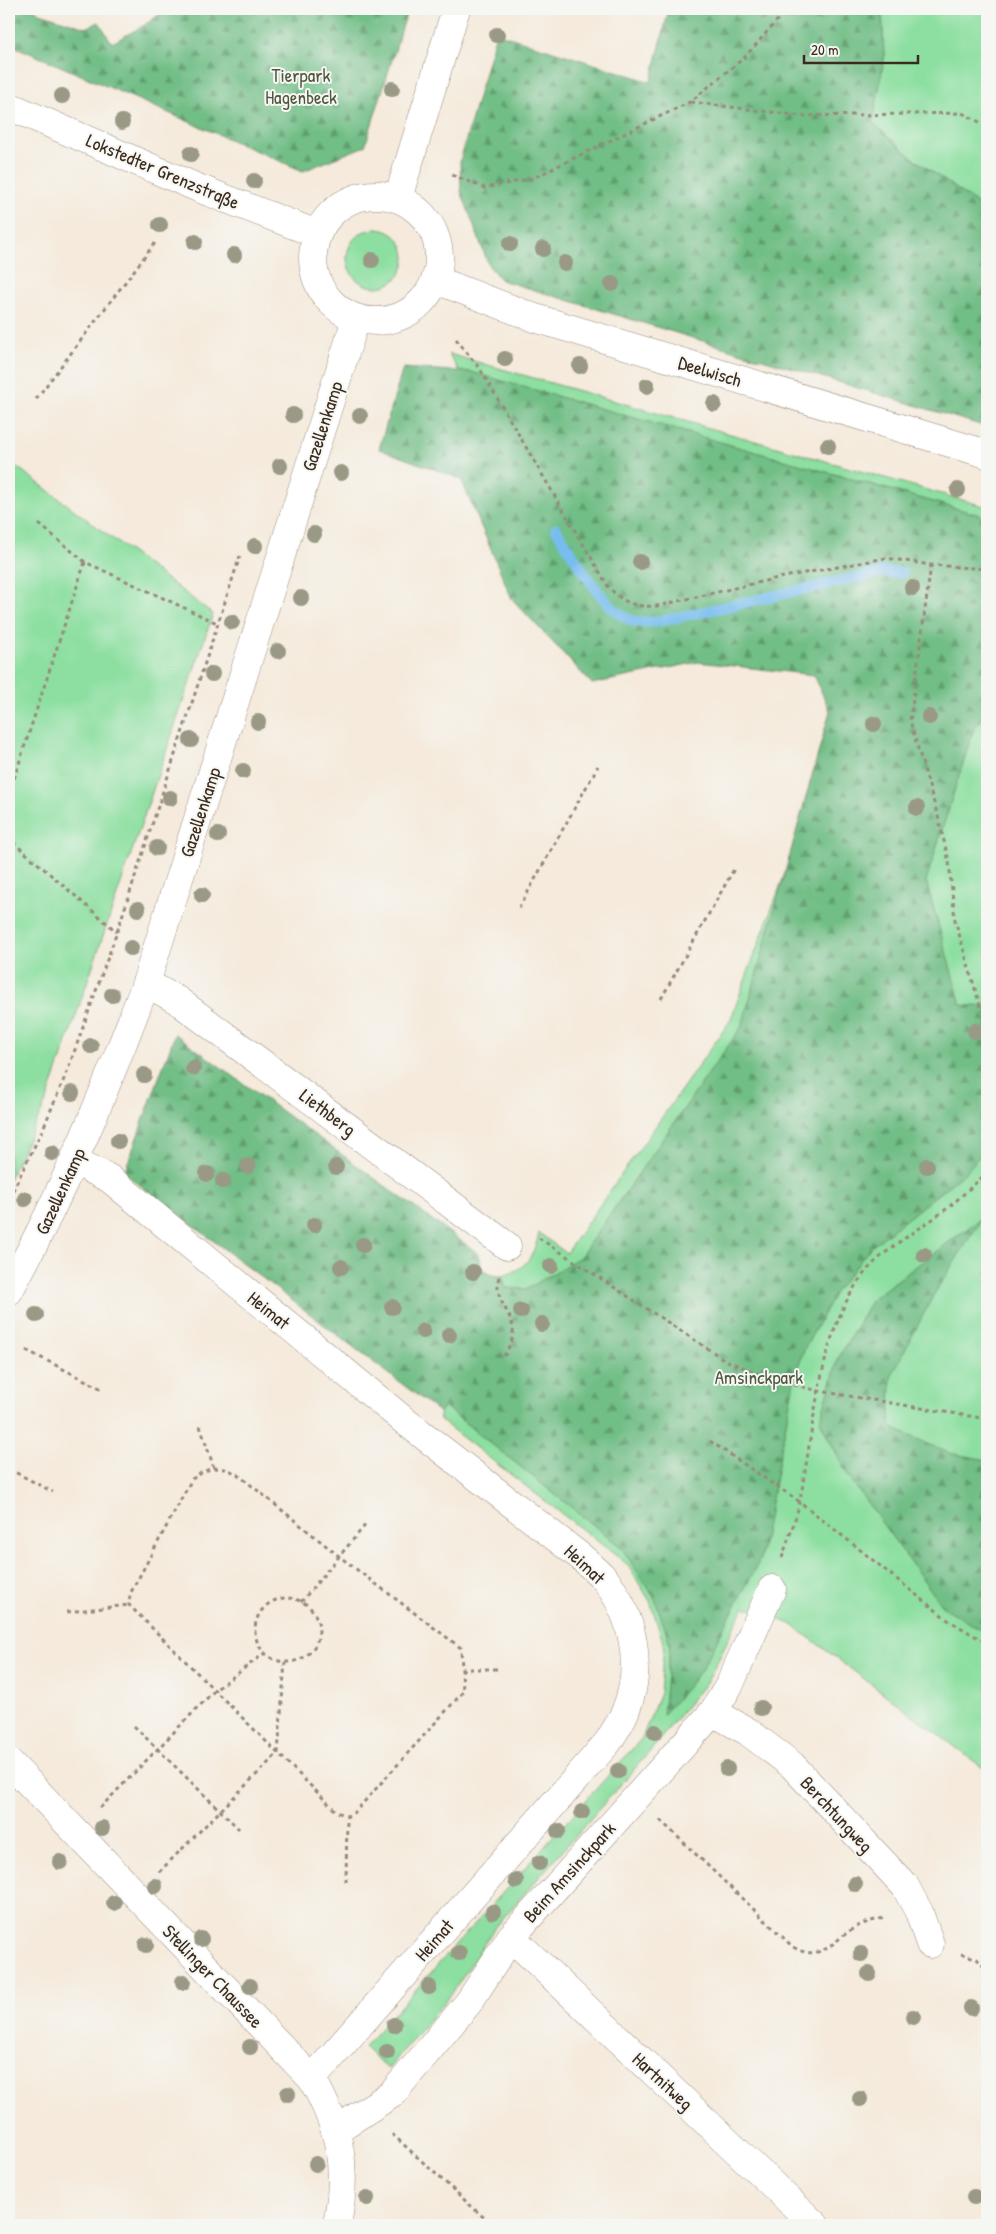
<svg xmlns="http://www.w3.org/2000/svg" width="996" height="2234" viewBox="0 0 996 2234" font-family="'Patrick Hand',sans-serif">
  <defs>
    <pattern id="forest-firs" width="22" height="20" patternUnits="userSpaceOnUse" patternTransform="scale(1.25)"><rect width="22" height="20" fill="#71be86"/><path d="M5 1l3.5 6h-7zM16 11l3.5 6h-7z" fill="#5e9b6d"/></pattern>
  </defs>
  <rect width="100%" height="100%" fill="#f6f6f2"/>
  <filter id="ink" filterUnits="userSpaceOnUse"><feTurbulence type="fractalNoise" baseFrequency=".02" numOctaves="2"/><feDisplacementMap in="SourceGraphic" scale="10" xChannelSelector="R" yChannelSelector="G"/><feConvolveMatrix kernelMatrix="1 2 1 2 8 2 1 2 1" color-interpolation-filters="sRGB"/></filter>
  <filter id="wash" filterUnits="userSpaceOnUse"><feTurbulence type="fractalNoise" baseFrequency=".0096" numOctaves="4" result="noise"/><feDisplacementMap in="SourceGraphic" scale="20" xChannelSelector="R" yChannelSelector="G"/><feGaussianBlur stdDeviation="1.12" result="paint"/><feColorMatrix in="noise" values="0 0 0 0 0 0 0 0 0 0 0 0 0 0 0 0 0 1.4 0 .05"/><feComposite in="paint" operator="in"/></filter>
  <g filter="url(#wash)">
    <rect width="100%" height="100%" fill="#f5eadb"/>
    <g fill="#8cdfa0" stroke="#64845f">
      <path d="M882,9L987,10V211L913,158L872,123L884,59Z"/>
      <circle cx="376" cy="258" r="29"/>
      <path d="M449,354L987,507V1771L791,1624L744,1607L708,1680L652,1749L495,1927L455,1989L388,2069L364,2047L642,1738L660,1693L664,1645L650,1601L627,1564L440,1420L439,1412L514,1318L502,1276C527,1268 533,1258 539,1233L566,1253L730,1021L893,583L611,640Z"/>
      <path d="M9,461L213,614L47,1100L9,1179Z"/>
    </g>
    <g fill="url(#forest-firs)" stroke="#567452">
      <path d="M9,9H34L40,13L86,28L99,22L112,43L143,26L167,9H408L365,146L303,171L9,44Z"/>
      <path d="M669,9H882L884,59L873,123L913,158L987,211V427L501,280L489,266L461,191L460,161L496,33L651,82Z"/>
      <path d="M403,368L471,372L987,517V714L974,728L926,881L961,1005L987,1007V1147L967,1171L870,1248L834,1294L803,1352L795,1376L760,1560L700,1672L663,1715L670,1644L655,1599L621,1547L444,1406L439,1412L124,1173L175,1034L475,1251L480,1257L481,1267L491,1275L502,1276L506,1288L527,1289L580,1257L742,1026L830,711L814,675L698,662L592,684L512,599L461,479L379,449Z"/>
      <path d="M983,1217L934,1294L891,1377L890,1427L949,1453L987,1460V1634L943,1607L848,1476L820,1421L838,1359L873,1298Z"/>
    </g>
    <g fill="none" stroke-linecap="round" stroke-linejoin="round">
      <path stroke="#78bdee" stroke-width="11" d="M556,529C573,554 604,612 633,621C640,623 649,622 656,622L882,572L902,573"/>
    </g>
  </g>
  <g filter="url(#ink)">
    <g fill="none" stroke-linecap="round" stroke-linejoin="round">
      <g stroke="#988a7c" stroke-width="29">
        <g id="minor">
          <path d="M9,106L198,188L317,234"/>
          <path d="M436,280L535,318L987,454"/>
          <path d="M146,983L177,1000L507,1246"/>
          <path d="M75,1161L110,1179L406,1422L581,1557C589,1564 597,1571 604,1578C634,1616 644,1667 625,1712C621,1722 614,1732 608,1742L312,2079"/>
          <path d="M713,1712L747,1731L792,1765L905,1886L919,1912L930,1944"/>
          <path d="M9,1762L312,2079C341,2130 348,2167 337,2225"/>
          <path d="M511,1937L815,2225"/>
          <path d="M336,2130L392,2094L469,2002L511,1937L713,1712L730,1684L772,1589"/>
        </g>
      </g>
      <g stroke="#988a7c" stroke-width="29">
        <g id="tertiary">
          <circle cx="376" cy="258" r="63"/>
          <path d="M398,198L456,9"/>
          <path d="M9,1291C64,1191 106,1089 146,983L356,319"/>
        </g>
      </g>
      <g stroke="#988a7c" stroke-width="3" stroke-dasharray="4 4" stroke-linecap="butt">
        <path d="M43,9H44"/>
        <path d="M691,102L802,116L962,113L987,126"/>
        <path d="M452,175L485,188L533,178L690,102L745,57L787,9"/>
        <path d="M456,339L480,369L609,588C626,604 634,607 657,606L778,578L886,558L931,565L987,569"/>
        <path d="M36,399L155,243"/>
        <path d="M39,524L85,562"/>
        <path d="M931,565L910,721L939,820L949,862L955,920L980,1006L987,1015"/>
        <path d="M9,794L85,562L217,623"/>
        <path d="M9,835L14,843L117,932"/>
        <path d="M519,908L598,766"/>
        <path d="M661,999L734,869"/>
        <path d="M9,1198L42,1131L67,1072L117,932L240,556"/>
        <path d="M539,1238L725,1360L771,1379L819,1391L987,1419"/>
        <path d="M499,1277C493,1302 515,1313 513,1334C512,1343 506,1352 502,1360"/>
        <path d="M26,1350L104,1390"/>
        <path d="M200,1426L214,1468"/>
        <path d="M710,1441L800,1502L948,1620L987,1643"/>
        <path d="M214,1468L225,1469L236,1473L340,1557L461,1648L463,1692L355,1812L347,1816L337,1812L129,1605L130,1594L192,1479L204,1471Z"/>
        <path d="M9,1469L53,1492"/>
        <path d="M782,1558C788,1539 796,1520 800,1500C814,1429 819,1326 867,1270C890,1245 918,1231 945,1210C959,1199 973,1185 987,1173"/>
        <circle cx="287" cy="1630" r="32"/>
        <path d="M301,1602L367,1523"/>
        <path d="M67,1612L129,1605"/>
        <path d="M461,1669H501"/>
        <path d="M134,1726L239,1829"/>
        <path d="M100,1808L215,1690L265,1653"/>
        <path d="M660,1820L793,1947C820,1962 829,1945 851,1930C860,1924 873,1920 884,1918"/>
        <path d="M159,1872L278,1753L285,1662"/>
        <path d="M346,1882L347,1816"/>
        <path d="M961,1954L976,1958L987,1970"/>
        <path d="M392,2134L492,2225"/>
      </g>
      <use href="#minor" stroke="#fff" stroke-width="28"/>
      <use href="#tertiary" stroke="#fff" stroke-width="28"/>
    </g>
    <g fill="#9a9985">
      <circle cx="497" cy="35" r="8"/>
      <circle cx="392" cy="89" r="8"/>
      <circle cx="62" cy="96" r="8"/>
      <circle cx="122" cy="122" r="8"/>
      <circle cx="191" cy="154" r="8"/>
      <circle cx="254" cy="181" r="8"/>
      <circle cx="160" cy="225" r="8"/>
      <circle cx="195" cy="242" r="8"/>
      <circle cx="510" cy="244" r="8"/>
      <circle cx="543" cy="249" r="8"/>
      <circle cx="234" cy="255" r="8"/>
      <circle cx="372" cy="260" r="8"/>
      <circle cx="565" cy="263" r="8"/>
      <circle cx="612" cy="284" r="8"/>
      <circle cx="505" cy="359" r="8"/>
      <circle cx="580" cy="366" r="8"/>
      <circle cx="647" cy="386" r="8"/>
      <circle cx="714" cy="404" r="8"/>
      <circle cx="293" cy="415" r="8"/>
      <circle cx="360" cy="416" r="8"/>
      <circle cx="828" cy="446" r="8"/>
      <circle cx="280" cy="466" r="8"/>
      <circle cx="341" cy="473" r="8"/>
      <circle cx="958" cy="490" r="8"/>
      <circle cx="314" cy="534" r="8"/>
      <circle cx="255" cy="546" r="8"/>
      <circle cx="640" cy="562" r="8"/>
      <circle cx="912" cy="588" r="8"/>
      <circle cx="301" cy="598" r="8"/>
      <circle cx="232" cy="622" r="8"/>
      <circle cx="278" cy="651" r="8"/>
      <circle cx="212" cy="674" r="8"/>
      <circle cx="929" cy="717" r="8"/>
      <circle cx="258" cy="722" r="8"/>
      <circle cx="874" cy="724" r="8"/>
      <circle cx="191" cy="740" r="8"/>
      <circle cx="243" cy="771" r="8"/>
      <circle cx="170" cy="798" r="8"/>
      <circle cx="917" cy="808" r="8"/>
      <circle cx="218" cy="835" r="8"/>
      <circle cx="157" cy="848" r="8"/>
      <circle cx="202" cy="895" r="8"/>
      <circle cx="138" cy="909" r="8"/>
      <circle cx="131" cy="948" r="8"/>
      <circle cx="112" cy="995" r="8"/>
      <circle cx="975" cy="1031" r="8"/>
      <circle cx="91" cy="1046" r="8"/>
      <circle cx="193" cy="1068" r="8"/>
      <circle cx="144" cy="1075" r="8"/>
      <circle cx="72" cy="1093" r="8"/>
      <circle cx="118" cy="1141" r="8"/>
      <circle cx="52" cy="1153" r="8"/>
      <circle cx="248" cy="1166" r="8"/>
      <circle cx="927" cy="1166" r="8"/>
      <circle cx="336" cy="1167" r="8"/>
      <circle cx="207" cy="1174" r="8"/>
      <circle cx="223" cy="1181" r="8"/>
      <circle cx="25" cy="1199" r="8"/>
      <circle cx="314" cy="1225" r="8"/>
      <circle cx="363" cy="1245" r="8"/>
      <circle cx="924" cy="1255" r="8"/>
      <circle cx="551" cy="1266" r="8"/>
      <circle cx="341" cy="1267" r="8"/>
      <circle cx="473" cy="1272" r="8"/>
      <circle cx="392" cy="1307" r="8"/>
      <circle cx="521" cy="1311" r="8"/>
      <circle cx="36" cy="1315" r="8"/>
      <circle cx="542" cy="1324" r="8"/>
      <circle cx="423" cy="1331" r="8"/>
      <circle cx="449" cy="1335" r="8"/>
      <circle cx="761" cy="1708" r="8"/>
      <circle cx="655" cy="1732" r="8"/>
      <circle cx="727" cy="1769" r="8"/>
      <circle cx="618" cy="1771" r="8"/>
      <circle cx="582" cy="1812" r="8"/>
      <circle cx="102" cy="1828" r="8"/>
      <circle cx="558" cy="1831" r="8"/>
      <circle cx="60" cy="1862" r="8"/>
      <circle cx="539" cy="1863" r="8"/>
      <circle cx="516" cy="1881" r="8"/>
      <circle cx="855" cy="1884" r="8"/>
      <circle cx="155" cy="1886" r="8"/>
      <circle cx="114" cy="1903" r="8"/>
      <circle cx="493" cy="1912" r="8"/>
      <circle cx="201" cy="1939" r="8"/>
      <circle cx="146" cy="1945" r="8"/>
      <circle cx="459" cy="1953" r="8"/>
      <circle cx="861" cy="1954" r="8"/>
      <circle cx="869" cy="1974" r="8"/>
      <circle cx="183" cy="1982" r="8"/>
      <circle cx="250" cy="1986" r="8"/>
      <circle cx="429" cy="1987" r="8"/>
      <circle cx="971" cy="2008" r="8"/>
      <circle cx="913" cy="2017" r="8"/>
      <circle cx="394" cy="2025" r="8"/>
      <circle cx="250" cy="2047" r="8"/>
      <circle cx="387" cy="2052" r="8"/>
      <circle cx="288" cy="2094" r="8"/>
      <circle cx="860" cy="2099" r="8"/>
      <circle cx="316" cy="2164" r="8"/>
      <circle cx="974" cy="2197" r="8"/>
      <circle cx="367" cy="2198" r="8"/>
    </g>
  </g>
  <g text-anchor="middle" stroke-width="4" stroke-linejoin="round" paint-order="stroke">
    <g font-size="19" fill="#4f573e" stroke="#f6f6f2">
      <text x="301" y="82">Tierpark<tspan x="301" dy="22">Hagenbeck</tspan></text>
      <text x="759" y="1384">Amsinckpark</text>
    </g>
    <g font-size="19" fill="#3b2a1e" stroke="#f6f6f2">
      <text transform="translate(163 171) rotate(23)" y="7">Lokstedter Grenzstraße</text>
      <text transform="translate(710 371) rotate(17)" y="7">Deelwisch</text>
      <text transform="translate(322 426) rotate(-72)" y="7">Gazellenkamp</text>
      <text transform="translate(200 812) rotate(-72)" y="7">Gazellenkamp</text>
      <text transform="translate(328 1112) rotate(37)" y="7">Liethberg</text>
      <text transform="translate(60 1191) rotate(-65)" y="7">Gazellenkamp</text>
      <text transform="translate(269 1310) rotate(39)" y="7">Heimat</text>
      <text transform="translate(585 1564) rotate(43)" y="7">Heimat</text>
      <text transform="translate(837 1814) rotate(47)" y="7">Berchtungweg</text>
      <text transform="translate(569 1872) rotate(-48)" y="7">Beim Amsinckpark</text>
      <text transform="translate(434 1940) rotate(-49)" y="7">Heimat</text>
      <text transform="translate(213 1976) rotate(46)" y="7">Stellinger Chaussee</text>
      <text transform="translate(663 2081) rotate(43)" y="7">Hartnitweg</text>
    </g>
  </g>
  <rect width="996" height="2234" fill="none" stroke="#f6f6f2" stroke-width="30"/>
  <path d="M804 55v8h114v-8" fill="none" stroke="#3b2a1e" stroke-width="2.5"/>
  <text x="811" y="55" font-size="15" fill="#3b2a1e" stroke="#f6f6f2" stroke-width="4" paint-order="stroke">20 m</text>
</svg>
